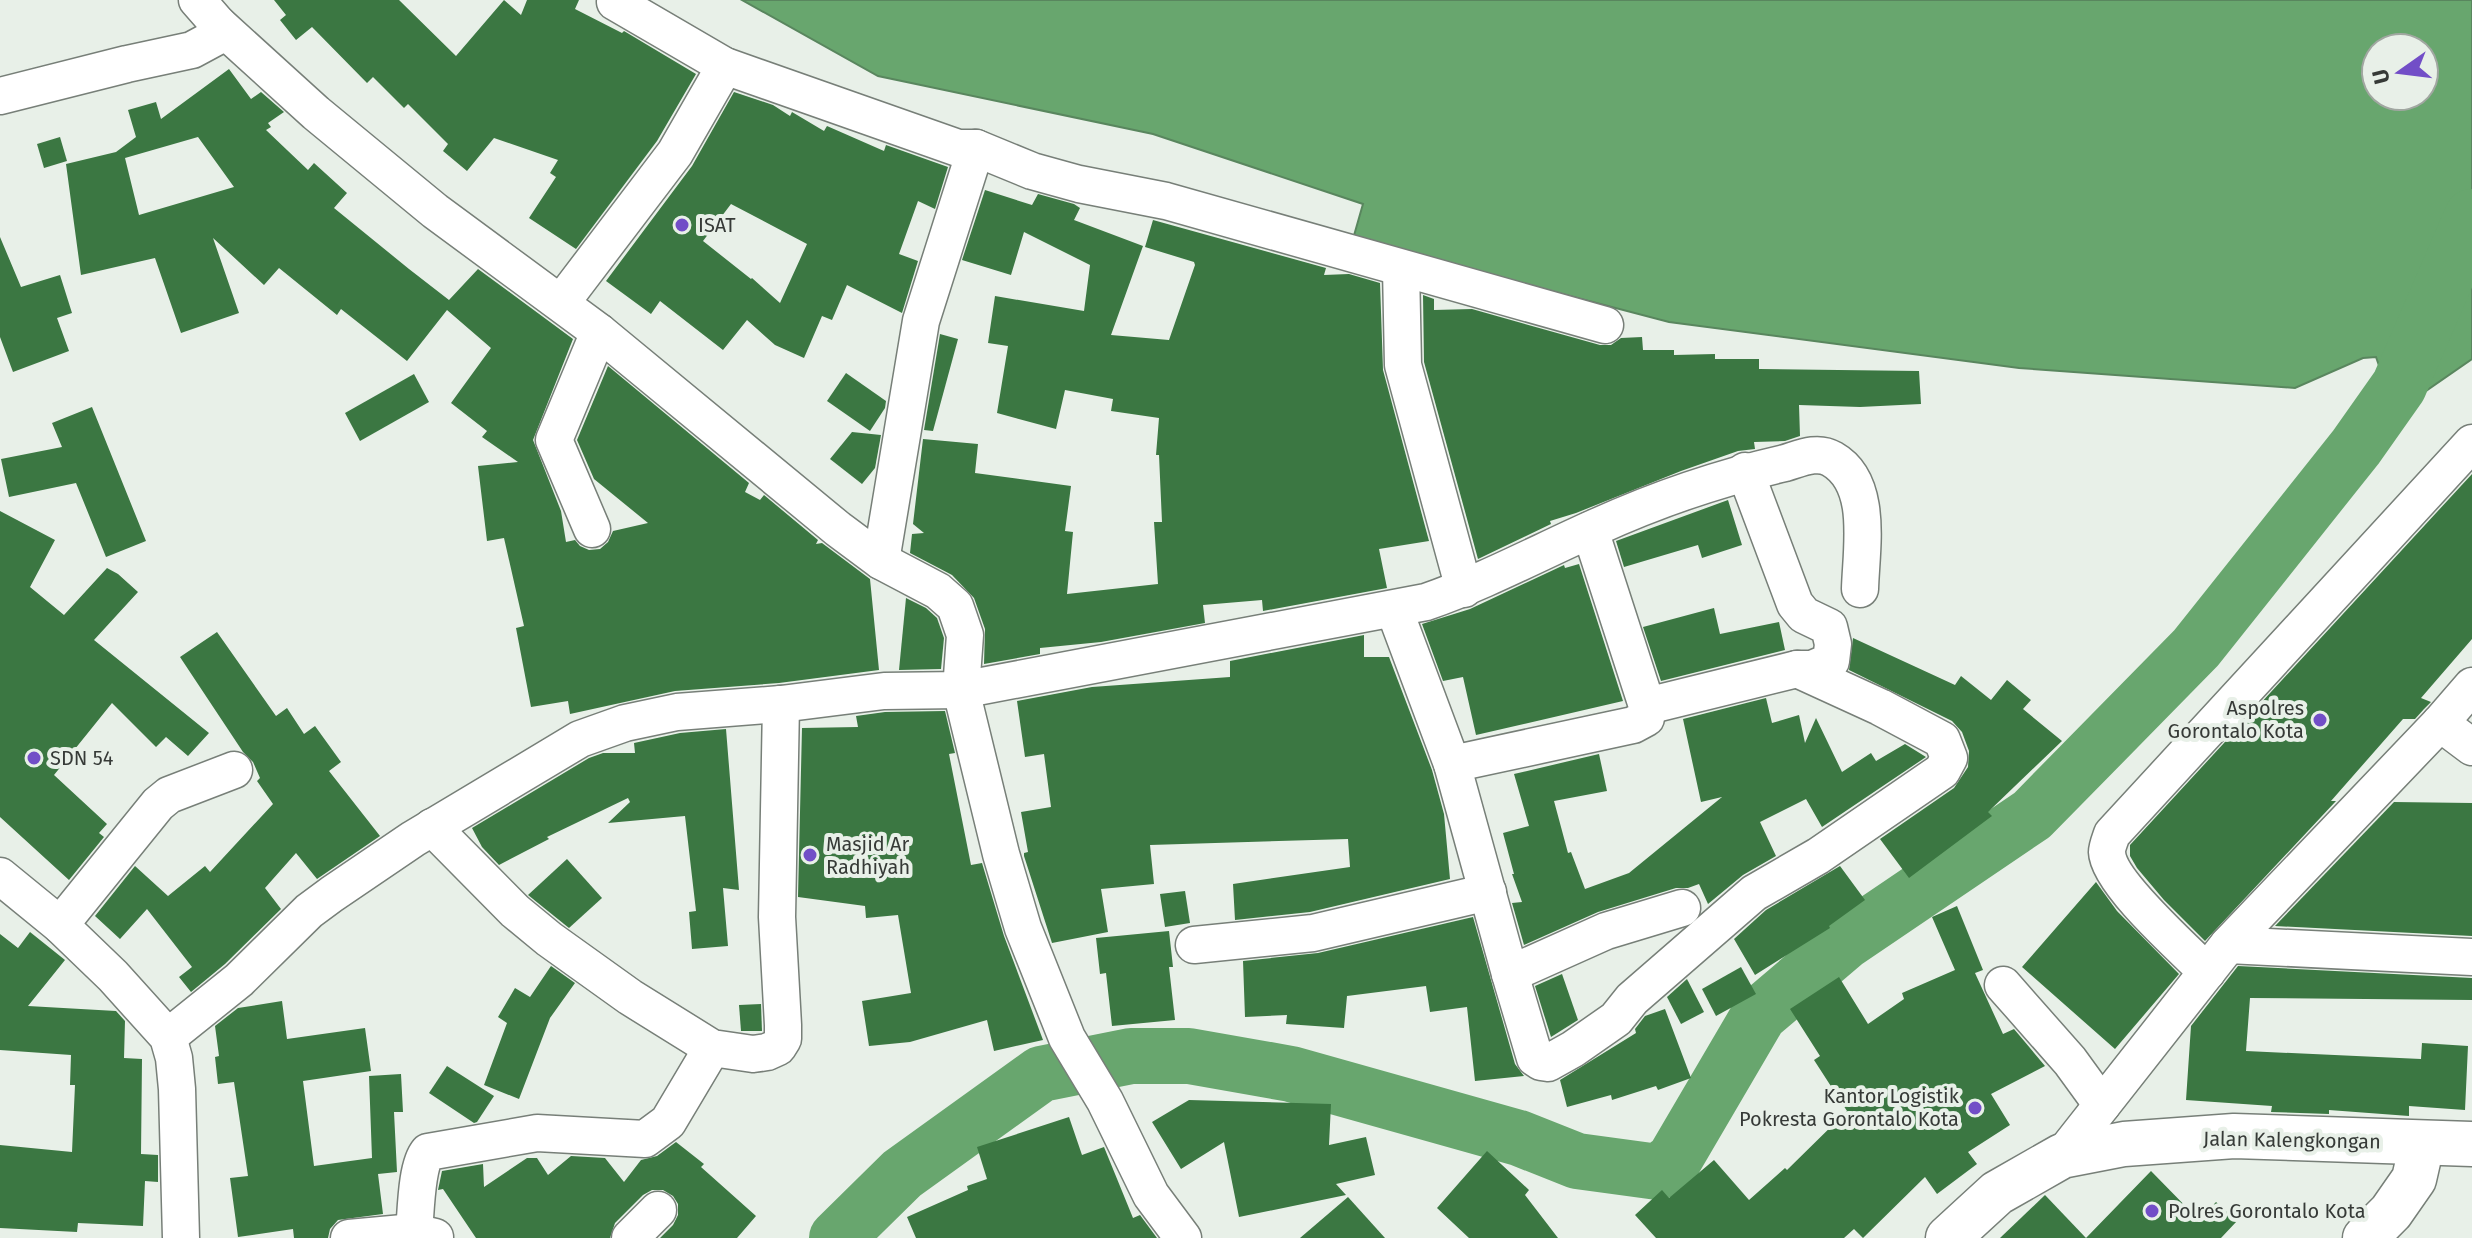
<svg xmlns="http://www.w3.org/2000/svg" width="2472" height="1238" viewBox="0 0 2472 1238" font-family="'Fira Sans',sans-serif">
  <rect width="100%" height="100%" fill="#e8f0e8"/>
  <path fill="#68a66e" stroke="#59865e" stroke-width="2" fill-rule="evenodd" d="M742,0H2472V359L2420,395L2383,377L2376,357L2363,358L2295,388L2019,368L1669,322L1353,239L1363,204L1153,134L878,76ZM2376,48H2424V96H2376Z"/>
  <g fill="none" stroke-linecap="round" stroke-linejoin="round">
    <path stroke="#68a66e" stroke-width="56" d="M837,1238L902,1174L1041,1074L1131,1056H1189L1291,1074L1519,1138L1577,1161L1658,1172L1674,1160L1759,1015L1846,941L2032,815L2196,648L2356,447L2399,386L2472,217"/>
  </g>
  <g fill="#3b7742" fill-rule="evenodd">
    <path d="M274,0H399L456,56L504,0L521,15L527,0H579L575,9L622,33L624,31L696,74L657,141L576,249L529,218L556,177L550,173L558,160L494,138L467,171L443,151L448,144L408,104L404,108L373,77L367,83L312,27L296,40L280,20L286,15Z"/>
    <path d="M229,69L251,99L261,92L284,112L268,123L271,127L266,130L308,170L314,163L347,193L334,208L409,269L449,300L478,269L573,339L533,440L561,511L566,542L575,540L580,546L589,550L600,549L608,542L613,531L648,523L594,479L577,440L608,366L749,483L745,492L760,500L764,495L818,540L816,544L822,543L870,579L879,670L779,683L675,691L570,714L568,701L531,707L516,628L524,626L504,538L487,541L478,466L518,462L482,437L487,431L451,403L491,348L447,310L407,361L341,309L337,315L279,268L264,285L213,238L239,313L181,333L155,258L81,275L66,164L116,152L136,137L128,110L156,102L161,119ZM198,137L234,187L139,215L125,158Z"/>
    <path d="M734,92L773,105L790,116L792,112L824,131L827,126L884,151L886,145L948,167L935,209L918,201L899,254L918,261L902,313L847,285L832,320L822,316L804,358L775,345L747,320L723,350L660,301L651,314L606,281L692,166ZM731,204L807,244L780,303L752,278L751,279L703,241Z"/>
    <path d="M60,137L67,161L44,168L37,144Z"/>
    <path d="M985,190L1032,205L1038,194L1074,204L1080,208L1074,220L1143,246L1111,335L1169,340L1195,265L1194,262L1145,247L1153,220L1326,268L1324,275L1349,274L1380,283L1383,370L1429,541L1379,549L1387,588L1263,611L1262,600L1203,605L1205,623L1101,642L1040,648V654L984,664L985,629L974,598L952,575L910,553L912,534L924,533L913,524L923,439L978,444L975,473L1071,486L1065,531L1073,532L1067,594L1158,584L1154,522H1162L1159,455H1156L1159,418L1111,411L1113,399L1065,390L1056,429L997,413L1008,346L988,343L995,296L1084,311L1090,265L1024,232L1011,275L962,260Z"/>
    <path d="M0,237L21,287L60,275L72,313L57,318L69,351L13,372L0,337Z"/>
    <path d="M1423,295L1434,299V310L1472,309L1600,345H1611L1621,338L1642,337L1643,350H1674V355L1715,354V359H1759V369L1919,371L1921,404L1860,407L1799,405L1800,436L1785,441L1754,442L1755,449L1738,451L1681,471L1576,513L1550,521L1551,524L1478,559L1424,362Z"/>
    <path d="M940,334L958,339L933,431L924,430Z"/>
    <path d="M846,373L886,401L885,408L870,431L827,401Z"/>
    <path d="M414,374L429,402L360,441L345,413Z"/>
    <path d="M92,407L146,541L106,557L76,483L9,497L1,459L62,447L52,423Z"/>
    <path d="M852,432L881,435L875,468L862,484L830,459Z"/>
    <path d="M2472,474V639L2421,698L2431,702L2424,709L2415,719H2403L2331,801H2336L2205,941L2164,900L2137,868L2130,856V845Z"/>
    <path d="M1728,500L1742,545L1702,558L1698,545L1624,567L1616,541Z"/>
    <path d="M0,511L55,540L30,587L64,615L107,568L118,574L138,592L94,640L209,733L188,756L166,737L156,747L112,703L54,775L107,824L99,833L104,837L69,880L0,817Z"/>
    <path d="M1579,564L1623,701L1476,735L1463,677L1443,681L1422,624L1470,609L1564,565L1565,568Z"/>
    <path d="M906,598L926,608L937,618L944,638L941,669L899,670Z"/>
    <path d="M1714,608L1720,634L1779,622L1785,650L1661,681L1643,627Z"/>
    <path d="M217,632L276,716L287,708L304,734L315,726L341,762L329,771L380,836L317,879L296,853L265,888L281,909L225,964L191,992L179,977L192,967L147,909L120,939L95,916L135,866L168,896L205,866L210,872L273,804L257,781L260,778L253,762L243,752L180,657Z"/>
    <path d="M1364,635V657H1389L1432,770L1444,814L1450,879L1310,912L1235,920L1233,884L1350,867L1348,839L1150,845L1154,884L1101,889L1108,932L1052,943L1024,856V853L1028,852L1021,812L1051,807L1044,754L1025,757L1017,701L1092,687L1230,677V661Z"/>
    <path d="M1853,638L1955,685L1961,676L1991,700L2007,680L2031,700L2023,709L2062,741L1988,812L1992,816L1909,878L1880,839L1954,788L1968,767L1969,751L1962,732L1952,721L1849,670Z"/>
    <path d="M1766,698L1772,723L1799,715L1805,743L1816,718L1842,772L1871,753L1876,761L1905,744L1926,757L1822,827L1806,799L1760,822L1776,856L1743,875L1708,904L1699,884L1688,888H1676L1598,912L1524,945L1512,903L1522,902L1512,874H1514L1503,833L1529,826L1514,774L1599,754L1607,791L1554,801L1568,853L1571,852L1585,889L1629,873L1722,797L1701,802L1683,719Z"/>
    <path d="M945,711L955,753L949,754L971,865L982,863L1004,936L1043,1040L994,1051L987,1020L910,1042L869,1046L862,1001L911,993L898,915L866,918L865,906L798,897L802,728L858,727L856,716L885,712Z"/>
    <path d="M726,729L739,890L723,888L728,946L692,949L689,912L696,911L685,816L608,823L630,802L628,798L547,837L549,839L499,865L482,847L472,828L589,758L603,753H635L634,743L680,733Z"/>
    <path d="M2394,802L2472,803V936L2275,926Z"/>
    <path d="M567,859L602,898L569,928L528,895Z"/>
    <path d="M1840,866L1865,900L1829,926L1830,928L1755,975L1734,939L1766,910Z"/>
    <path d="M2096,882L2117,911L2179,974L2115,1049L2022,967Z"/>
    <path d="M1185,891L1190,923L1165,927L1160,894Z"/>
    <path d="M1957,906L1983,970L1975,973L2003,1034L2014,1029L2045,1066L1991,1094L2010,1125L1968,1152L1977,1164L1937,1194L1925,1177L1863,1238L1854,1229L1844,1238H1656L1635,1215L1662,1190L1669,1198L1714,1160L1749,1200L1785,1168L1787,1170L1847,1111L1814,1060L1820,1056L1790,1009L1839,977L1868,1024L1904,999L1902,993L1955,970L1932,917Z"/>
    <path d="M1473,917L1515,1064L1524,1076L1475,1081L1467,1007L1430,1012L1426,986L1347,996L1344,1028L1286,1024L1287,1015L1245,1017L1243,961L1318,953Z"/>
    <path d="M1169,931L1173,967H1169L1175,1020L1112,1026L1106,973L1100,974L1096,938Z"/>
    <path d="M30,932L65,960L28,1006L116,1011L125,1021L124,1058L142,1059L141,1154L158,1155V1182L145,1181L143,1226L78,1223L77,1232L0,1228V1145L72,1152L75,1085H70L71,1055L0,1050V934L18,948Z"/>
    <path d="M551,966L575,983L550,1018L519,1099L484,1085L507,1023L498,1017L515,988L530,997Z"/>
    <path d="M2238,966L2472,978V1000L2250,998L2246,1051L2421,1059L2422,1043L2468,1046L2465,1110L2409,1106V1116L2329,1110V1114L2271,1112L2272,1106L2186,1100L2191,1026Z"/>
    <path d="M1741,967L1756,994L1716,1016L1702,989Z"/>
    <path d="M1562,974L1578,1020L1551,1037L1535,986Z"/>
    <path d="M1687,979L1704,1012L1681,1024L1667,997Z"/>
    <path d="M282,1001L287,1039L365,1028L371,1071L303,1081L314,1166L372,1158L369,1076L401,1074L403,1112H394L397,1172L378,1174L383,1214L338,1220L330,1229L328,1238H294L293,1229L238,1237L230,1178L248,1176L234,1082L218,1084L215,1057L219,1056L215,1026L238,1008Z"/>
    <path d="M761,1004L762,1031H741L739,1005Z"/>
    <path d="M1665,1009L1691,1078L1658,1090L1656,1086L1612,1100L1611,1095L1567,1107L1560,1080L1636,1033L1635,1029L1645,1016Z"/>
    <path d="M447,1066L494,1096L477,1122L474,1123L429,1093Z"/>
    <path d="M1189,1100L1331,1104L1329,1145L1366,1137L1375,1175L1336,1184L1346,1195L1239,1217L1224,1142L1181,1169L1152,1122Z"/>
    <path d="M1069,1117L1082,1155L1104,1147L1133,1218L1140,1215L1157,1238H916L907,1217L968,1190L967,1186L987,1179L977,1147Z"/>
    <path d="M676,1142L704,1164L701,1167L756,1216L737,1238H660L673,1225L678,1215V1204L673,1196L663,1190H652L643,1195L615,1223L610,1238H476L443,1189L438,1190L442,1171L483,1164L484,1187L527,1158H537L548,1175L571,1156L605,1158L624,1182L641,1160L657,1156Z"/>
    <path d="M1487,1151L1529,1190L1525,1195L1558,1238H1469L1437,1208Z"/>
    <path d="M2151,1171L2199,1220L2216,1202L2237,1221L2221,1238H2086Z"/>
    <path d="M2045,1195L2086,1238H2000Z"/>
    <path d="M1348,1197L1385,1238H1300Z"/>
  </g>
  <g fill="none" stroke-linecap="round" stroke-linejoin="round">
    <g stroke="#777f78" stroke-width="39">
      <g id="street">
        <path d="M197,0L218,24L316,113L435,211L599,332L838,529L881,561L938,591L955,606L965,635L961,690L1001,854L1023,928L1067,1038L1105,1101L1151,1195L1183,1238"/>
        <path d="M615,2L725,66L958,148H976L1032,171L1079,184L1166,201L1605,325"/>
        <path d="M0,96L127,64L192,50L218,36V24"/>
        <path d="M1401,268L1403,365L1464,589"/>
        <path d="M561,303L675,153L725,66"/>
        <path d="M592,529L554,440L599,332"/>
        <path d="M881,561L921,321L976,148"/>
        <path d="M1394,609L1452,764L1510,974L1606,931L1682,908"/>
        <path d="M1647,706L1797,669H1812L1831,661L1833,644L1829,627L1804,615L1795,604L1745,471"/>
        <path d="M2440,723L2472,747"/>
        <path d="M1452,764L1633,725L1646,718L1647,706L1590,530"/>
        <path d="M432,827L515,911L549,939L630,997L712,1048L753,1054L767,1052L778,1047L783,1039V1025L777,917L781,704"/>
        <path d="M0,876L60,925L113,976L168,1037L174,1058L177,1089L181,1238"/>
        <path d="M60,925L158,804L169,795L234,770"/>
        <path d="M1194,945L1313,933L1488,892"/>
        <path d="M2228,945L2472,957"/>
        <path d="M2207,972C2184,949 2108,882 2107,852C2107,847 2110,840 2112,834L2472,443"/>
        <path d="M1510,974L1535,1058L1541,1062L1548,1063L1573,1049L1616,1019L1632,999L1754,893L1818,856L1942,771L1949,758L1942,740L1880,707L1797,669"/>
        <path d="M2003,985L2070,1061L2102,1105"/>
        <path d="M168,1037L239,980L309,911L332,894L413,839L580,739L625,723L677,712L781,704L884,691L961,690L1426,602C1484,582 1538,553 1594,528C1655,500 1719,478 1785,463C1799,459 1817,450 1832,459C1874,483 1861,549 1860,589"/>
        <path d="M2062,1156L2228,945L2440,723L2472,686"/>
        <path d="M414,1232C416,1212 416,1166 428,1152L537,1133L645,1139L668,1122L712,1048"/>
        <path d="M349,1238L414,1232L435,1237"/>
        <path d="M630,1238L658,1210"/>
      </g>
    </g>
    <g stroke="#777f78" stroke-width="47">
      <g id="highway">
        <path d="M1948,1238L1997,1193L2062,1156L2124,1144L2234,1136L2472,1144"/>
        <path d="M2365,1238L2391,1212L2414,1179L2422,1144"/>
      </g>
    </g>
    <use href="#street" stroke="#fff" stroke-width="36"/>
    <use href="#highway" stroke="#fff" stroke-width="44"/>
  </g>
  <g fill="#724ec7" stroke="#e8f0e8" stroke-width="3">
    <circle cx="682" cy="225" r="8"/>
    <circle cx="2320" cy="720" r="8"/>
    <circle cx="34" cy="758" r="8"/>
    <circle cx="810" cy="855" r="8"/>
    <circle cx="1975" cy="1108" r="8"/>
    <circle cx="2152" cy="1211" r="8"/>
  </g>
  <g text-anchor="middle" stroke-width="8" stroke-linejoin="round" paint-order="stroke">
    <g font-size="20" fill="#363a37" stroke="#e8f0e8" text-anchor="start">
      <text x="698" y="232">ISAT</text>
      <text x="2304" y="715" text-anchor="end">Aspolres<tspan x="2304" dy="23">Gorontalo Kota</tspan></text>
      <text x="50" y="765">SDN 54</text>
      <text x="826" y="851">Masjid Ar<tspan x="826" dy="23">Radhiyah</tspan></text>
      <text x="1959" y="1103" text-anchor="end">Kantor Logistik<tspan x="1959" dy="23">Pokresta Gorontalo Kota</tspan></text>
      <text x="2168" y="1218">Polres Gorontalo Kota</text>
    </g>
    <g font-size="20" fill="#363a37" stroke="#e8f0e8">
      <text transform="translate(2292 1140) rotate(1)" y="7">Jalan Kalengkongan</text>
    </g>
  </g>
  <g transform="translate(2400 72) rotate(256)"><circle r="38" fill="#e8f0e8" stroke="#a1a7a1" stroke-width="2"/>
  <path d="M0-6L14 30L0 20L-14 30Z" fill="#724ec7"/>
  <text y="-12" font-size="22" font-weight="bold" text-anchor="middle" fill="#363a37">U</text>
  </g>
</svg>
